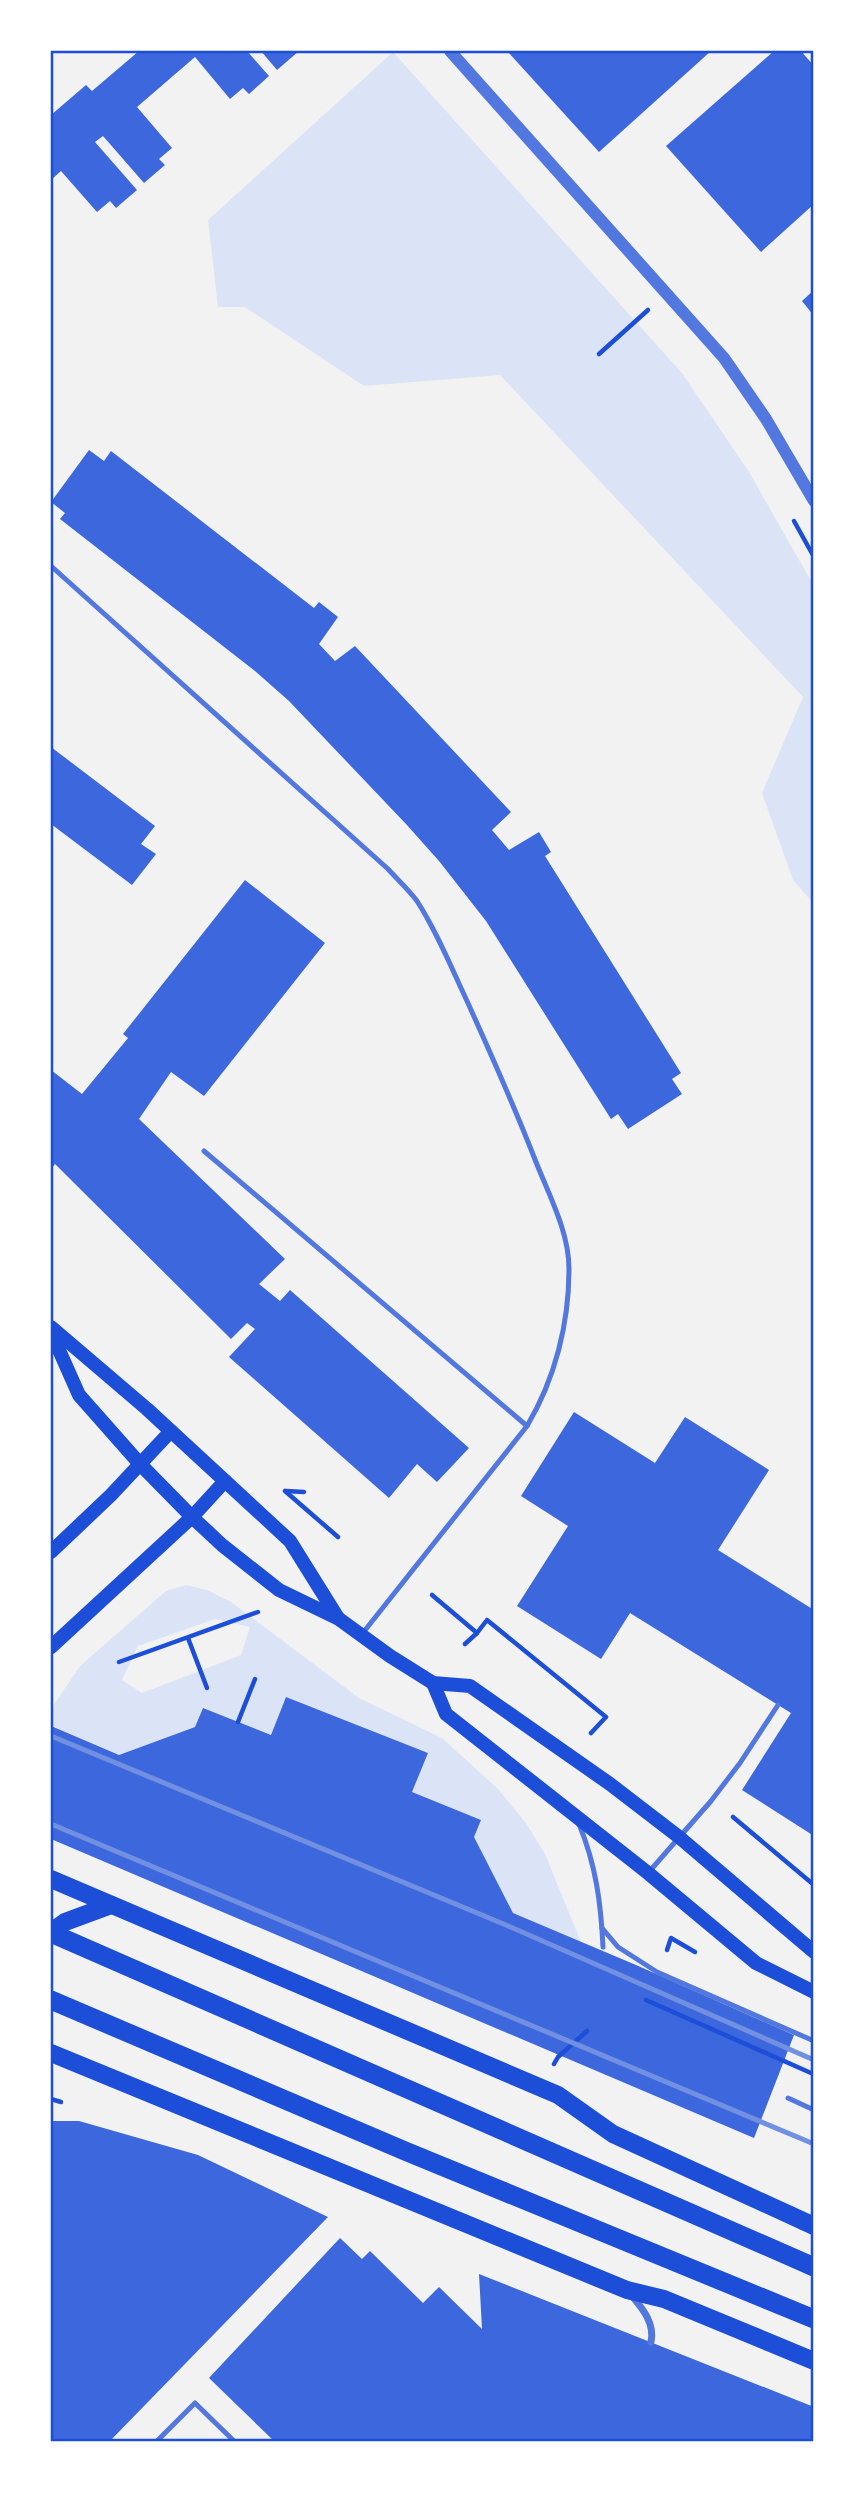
<svg xmlns="http://www.w3.org/2000/svg" width="865" height="2493" viewBox="0 0 865 2493" font-family="'Source Sans 3',sans-serif">
  <rect width="100%" height="100%" fill="#f2f2f2"/>
  <g fill="#dbe4f7" fill-rule="evenodd">
    <path d="M393,52L682,373L749,472L814,586V904L793,880L762,793L803,697L500,375L364,386L245,307H218L208,220Z"/>
    <path d="M186,1585L207,1590L231,1602L359,1698L442,1738L498,1789L526,1823L545,1854L581,1942L513,1913L474,1837L481,1820L412,1792L428,1753L286,1697L271,1735L203,1708L195,1727L113,1757L83,1785L51,1774V1709L80,1666L166,1591ZM215,1619L250,1627L241,1655L142,1693L122,1680L138,1646Z"/>
  </g>
  <g fill="#3d67dc">
    <path d="M139,51H247L269,76L249,94L243,88L230,99L195,57L137,107L172,148L159,159L165,165L144,183L103,136L95,142L137,190L116,208L110,201L97,212L61,171L51,180V115L86,85L92,91Z"/>
    <path d="M261,51H299L277,70Z"/>
    <path d="M507,51H711L599,152Z"/>
    <path d="M774,51H801L814,66V204L761,252L666,146Z"/>
    <path d="M814,290V316L802,301Z"/>
    <path d="M89,450L104,461L111,451L314,608L319,602L338,617L319,644L335,661L355,646L511,812L492,830L509,850L539,832L551,852L545,856L681,1073L672,1079L682,1094L628,1129L618,1114L611,1119L486,921L439,861L406,824L289,701L255,671L60,519L65,513L51,502Z"/>
    <path d="M51,747L155,826L141,844L156,854L132,885L51,824Z"/>
    <path d="M245,880L325,943L204,1096L171,1072L139,1119L285,1259L259,1284L280,1301L290,1290L469,1448L437,1482L417,1464L389,1498L229,1357L255,1329L247,1323L231,1339L55,1164L51,1169V1070L82,1094L128,1038L123,1034Z"/>
    <path d="M574,1412L655,1463L685,1417L769,1470L718,1550L814,1610V1836L742,1790L791,1713L630,1613L601,1659L517,1606L568,1526L521,1496Z"/>
    <path d="M286,1697L428,1753L412,1792L481,1820L474,1837L513,1913L636,1965L794,2035L754,2138L51,1839V1726L119,1755L195,1727L203,1708L271,1735Z"/>
    <path d="M51,2121H79L198,2155L328,2217L109,2442H51Z"/>
    <path d="M340,2238L362,2259L370,2251L423,2303L439,2287L482,2329L479,2274L814,2407V2442H275L209,2378Z"/>
  </g>
  <g fill="none" stroke-linecap="round" stroke-linejoin="round">
    <g stroke="#1d4ed8" stroke-width="4.5">
      <path d="M599,354L648,310"/>
      <path d="M794,521L814,557"/>
      <path d="M285,1491L338,1537"/>
      <path d="M286,1491L304,1492"/>
      <path d="M432,1595L477,1633"/>
      <path d="M188,1638L207,1688"/>
      <path d="M465,1644L477,1633L487,1620L606,1717L591,1733"/>
      <path d="M119,1662L258,1612"/>
      <path d="M238,1722L255,1679"/>
      <path d="M733,1817L814,1885"/>
      <path d="M667,1950L671,1938L695,1952"/>
      <path d="M646,2000L811,2073"/>
      <path d="M554,2064L558,2057L587,2031"/>
      <path d="M51,2099L61,2102"/>
    </g>
    <g stroke="#5277de" stroke-width="5">
      <path d="M51,566L388,869C398,880 409,890 417,901C437,932 451,967 467,1001C491,1054 515,1108 536,1162C549,1195 569,1232 569,1269C569,1324 555,1379 527,1426L362,1634"/>
      <path d="M204,1151L527,1426"/>
      <path d="M579,1824C596,1865 601,1904 603,1947"/>
      <path d="M648,1873L711,1801L740,1763L778,1705"/>
      <path d="M602,1928L618,1947L657,1972L814,2041"/>
      <path d="M788,2098L814,2110"/>
      <path d="M156,2442L195,2403L235,2442"/>
    </g>
    <path stroke="#5277de" stroke-width="7" d="M632,2296C643,2309 655,2324 651,2342"/>
    <path stroke="#5277de" stroke-width="12" d="M450,51L724,358L766,419L814,501"/>
    <g stroke="#1d4ed8" stroke-width="14">
      <path d="M51,1327L147,1409L290,1541L338,1618"/>
      <path d="M51,1332L79,1395L140,1464L192,1517L222,1545L279,1590L339,1619L390,1656L433,1683L470,1686L610,1784L679,1837L814,1952"/>
      <path d="M51,1552L111,1495L171,1431"/>
      <path d="M51,1647L192,1517L225,1481"/>
      <path d="M433,1683L446,1714L648,1873L756,1963L814,1992"/>
    </g>
    <g stroke="#1d4ed8" stroke-width="18">
      <path d="M51,1879L558,2095L613,2134L814,2226"/>
      <path d="M51,1932L65,1922L111,1905"/>
      <path d="M51,2053L627,2290L664,2299L814,2361"/>
    </g>
    <g stroke="#1d4ed8" stroke-width="19">
      <path d="M51,1933L814,2267"/>
      <path d="M51,2000L405,2151L814,2319"/>
    </g>
    <g stroke="#7290e2" stroke-width="5">
      <path d="M51,1736L506,1925L814,2060"/>
      <path d="M51,1824L814,2144"/>
    </g>
  </g>
  <rect width="865" height="2493" fill="none" stroke="#ffffff" stroke-width="105"/>
  <rect x="52" y="52" width="760" height="2388" fill="none" stroke="#1d4ed8" stroke-width="2.5"/>
</svg>
